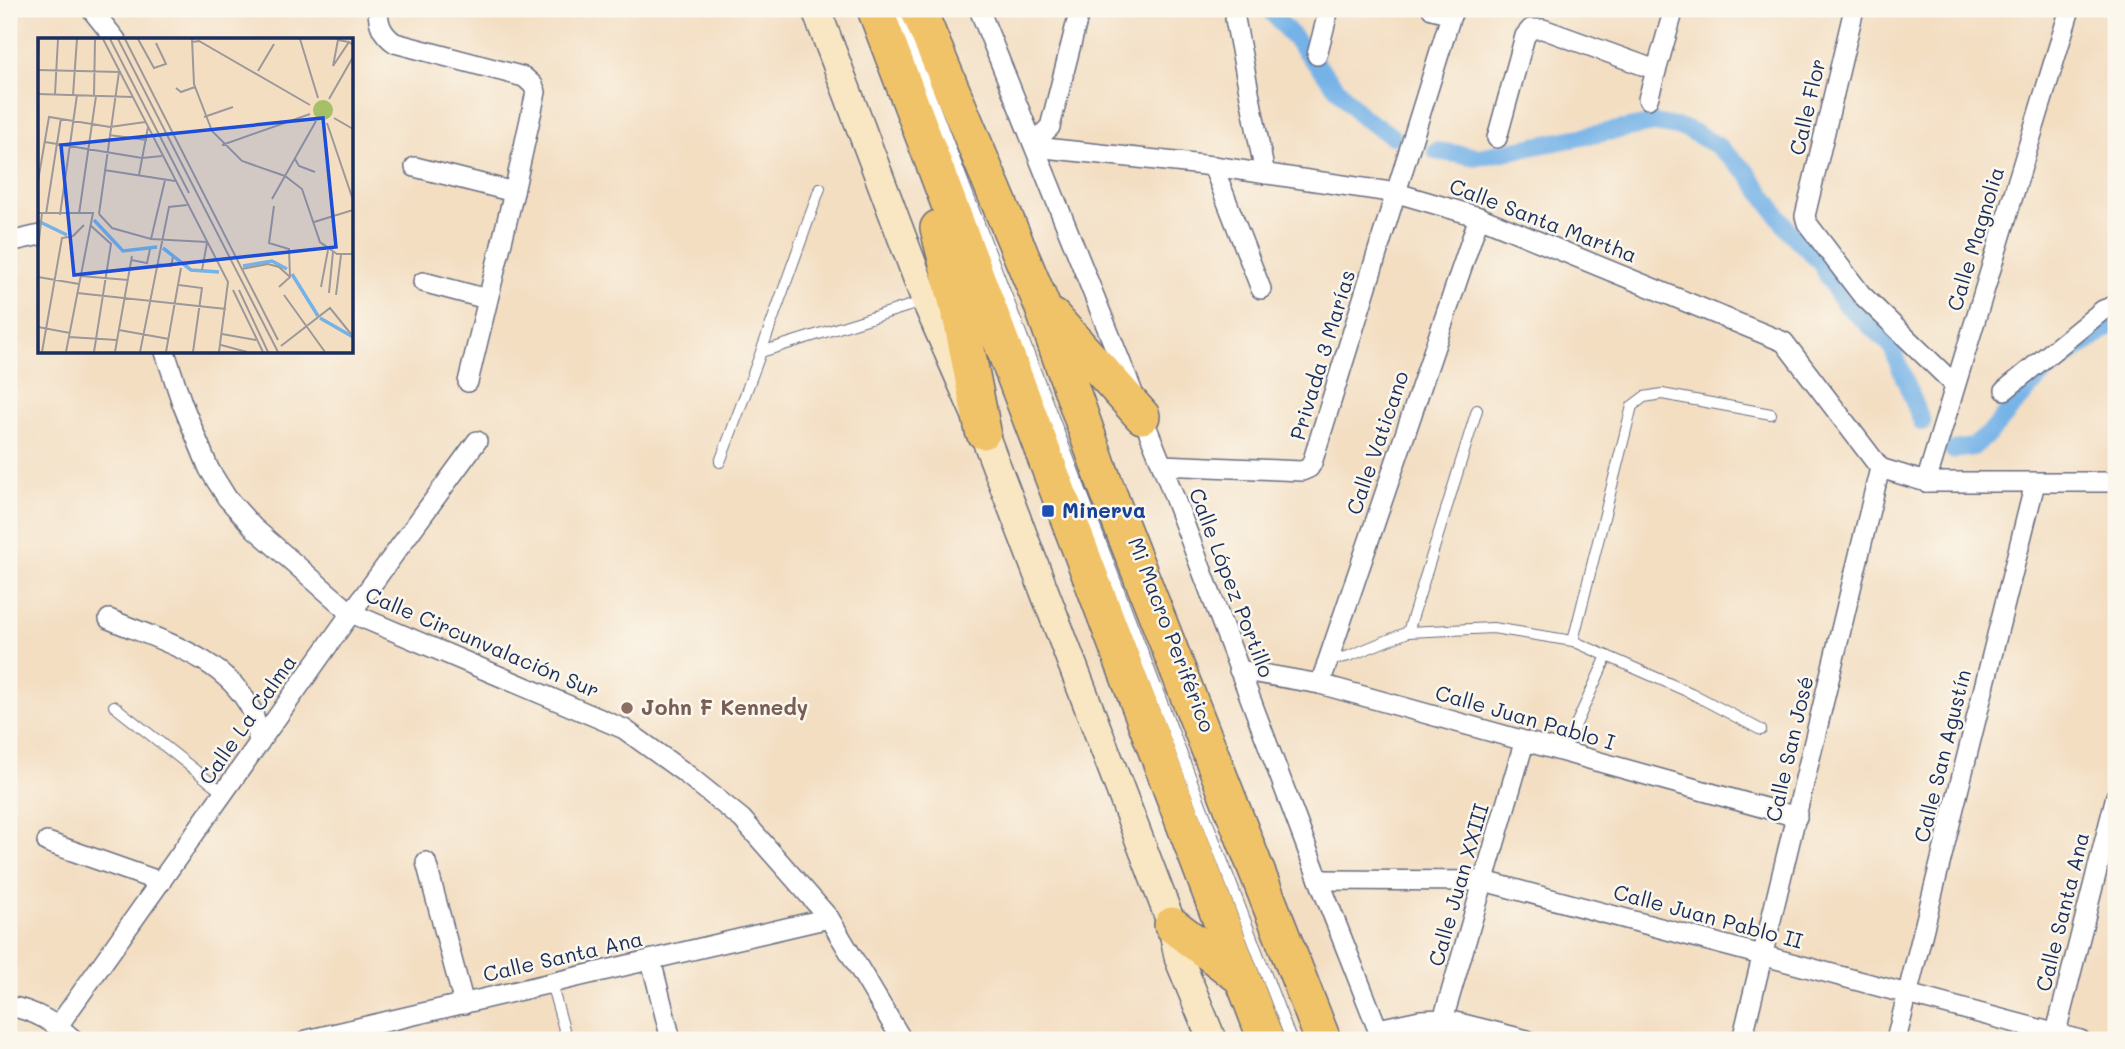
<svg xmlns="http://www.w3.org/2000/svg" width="2125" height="1049" viewBox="0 0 2125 1049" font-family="Mali,sans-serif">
  <rect width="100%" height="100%" fill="#fbf7ec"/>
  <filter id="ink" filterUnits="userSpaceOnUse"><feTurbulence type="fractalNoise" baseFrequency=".0143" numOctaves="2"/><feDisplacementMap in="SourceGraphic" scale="14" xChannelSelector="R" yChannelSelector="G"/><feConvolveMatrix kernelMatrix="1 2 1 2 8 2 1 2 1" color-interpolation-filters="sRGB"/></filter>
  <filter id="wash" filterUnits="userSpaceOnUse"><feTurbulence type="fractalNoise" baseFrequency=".00686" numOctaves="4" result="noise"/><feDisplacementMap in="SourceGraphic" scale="28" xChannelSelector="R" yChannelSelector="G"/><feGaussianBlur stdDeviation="1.57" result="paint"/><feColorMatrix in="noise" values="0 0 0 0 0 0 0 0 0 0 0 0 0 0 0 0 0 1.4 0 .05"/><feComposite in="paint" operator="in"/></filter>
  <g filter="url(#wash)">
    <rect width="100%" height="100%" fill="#f3dec2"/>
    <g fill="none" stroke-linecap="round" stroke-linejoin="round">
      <g stroke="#74b2e7" stroke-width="18">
        <path d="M1269,9L1362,117L1392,136"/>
        <path d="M1436,151L1478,157L1654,123L1687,129L1716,145L1747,172L1789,231L1820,262L1842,301L1891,345L1922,422"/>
        <path d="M1953,450L1973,447L1991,432L2041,375L2107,328L2116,324"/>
      </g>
    </g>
  </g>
  <g filter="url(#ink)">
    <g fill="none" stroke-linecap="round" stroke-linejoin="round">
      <g stroke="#676c81" stroke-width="12">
        <g id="lane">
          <path d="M897,9L1291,1040"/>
          <path d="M761,352L820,188"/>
          <path d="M720,462L761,352L925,301"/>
          <path d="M1408,632L1477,410"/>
          <path d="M1573,641L1632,406L1644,397L1662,394L1771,414"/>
          <path d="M1328,661L1349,656L1408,632L1493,628L1573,641L1691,693L1761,730"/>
          <path d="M114,706L224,793"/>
          <path d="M1563,753L1607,656"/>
          <path d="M551,983L567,1040"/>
        </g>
      </g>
      <g stroke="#676c81" stroke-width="22">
        <g id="street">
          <path d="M91,9L116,40"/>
          <path d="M378,9C378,24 382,34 395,43L524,77L533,85L536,92L514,192L468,382"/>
          <path d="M979,9L1162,465L1319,880L1382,1040"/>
          <path d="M1432,9L1452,14"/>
          <path d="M1854,9L1805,216L1807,223L1861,294L1955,385"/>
          <path d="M1235,19L1265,174"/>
          <path d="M1317,55L1329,9"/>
          <path d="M1648,99L1674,9"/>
          <path d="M1497,138L1525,36L1531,29H1543L1656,70"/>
          <path d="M1033,143L1050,127L1080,9"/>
          <path d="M1035,147L1213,166L1397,193L1479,217L1784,342L1880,468"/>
          <path d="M1213,166L1261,289"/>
          <path d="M415,167L514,192"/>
          <path d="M9,242L40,235"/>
          <path d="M423,282L487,299"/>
          <path d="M165,352L182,403L209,469L227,498L254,528L351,613L624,729L685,773L742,819L829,918L902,1040"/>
          <path d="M2005,390L2103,310L2116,305"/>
          <path d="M1162,465L1302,471L1309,468L1312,463L1453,9"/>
          <path d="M1880,468L1926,482H2116"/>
          <path d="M1926,482L2070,9"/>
          <path d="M109,619C161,641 225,657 252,711C256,720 257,733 259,743"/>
          <path d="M1239,670L1320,684L1797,817"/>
          <path d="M1320,684L1479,217"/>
          <path d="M47,842L161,882"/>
          <path d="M426,862L464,1004"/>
          <path d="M1319,880L1484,881L2080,1040"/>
          <path d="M651,960L671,1040"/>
          <path d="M9,1006C35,1011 54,1022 74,1040"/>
          <path d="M58,1026L351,613L477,441"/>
          <path d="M1378,1029L1420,1020L1443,1019L1527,1040"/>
          <path d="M307,1040L829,918"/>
          <path d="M1437,1040L1524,743"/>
          <path d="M1742,1040L1880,468"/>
          <path d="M1896,1040L2035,483"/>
          <path d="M2054,1040L2116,796"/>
        </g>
      </g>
      <g stroke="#676c81" stroke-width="31">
        <path id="secondary" d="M816,9L926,301L983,431L1172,925L1179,959L1212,1040"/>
      </g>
      <g stroke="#676c81" stroke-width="38">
        <g id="highway">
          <path d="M875,9L1266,1040"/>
          <path d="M918,9L1041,303L1105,484L1323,1040"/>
          <path d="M938,228L962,324L983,431"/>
          <path d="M1053,317L1142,416"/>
          <path d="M1172,925L1242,978"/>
        </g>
      </g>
      <use href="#lane" stroke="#fff" stroke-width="10"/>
      <use href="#street" stroke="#fff" stroke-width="19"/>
      <use href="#secondary" stroke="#f9e7c3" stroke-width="28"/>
      <use href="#highway" stroke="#f1c369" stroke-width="35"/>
    </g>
  </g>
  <rect fill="#1a4fb4" stroke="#fbf7ec" stroke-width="2.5" x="1041" y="504" width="14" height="14" rx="3.5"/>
  <circle fill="#8d6e63" stroke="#fbf7ec" stroke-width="2.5" cx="627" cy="708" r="7"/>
  <g text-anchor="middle" stroke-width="5" stroke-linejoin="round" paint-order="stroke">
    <g font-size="21" fill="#1b2f5e" stroke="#fbf7ec">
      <text transform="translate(1808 107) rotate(-77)" y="7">Calle Flor</text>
      <text transform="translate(1543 221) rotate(21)" y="7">Calle Santa Martha</text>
      <text transform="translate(1976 239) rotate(-73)" y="7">Calle Magnolia</text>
      <text transform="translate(1323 355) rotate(-73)" y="7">Privada 3 Marías</text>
      <text transform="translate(1378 443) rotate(-71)" y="7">Calle Vaticano</text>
      <text transform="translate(1231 583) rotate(69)" y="7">Calle López Portillo</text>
      <text transform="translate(1171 635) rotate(69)" y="7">Mi Macro Periférico</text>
      <text transform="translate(482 643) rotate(23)" y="7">Calle Circunvalación Sur</text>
      <text transform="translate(1525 718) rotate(16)" y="7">Calle Juan Pablo I</text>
      <text transform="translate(248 720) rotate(-55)" y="7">Calle La Calma</text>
      <text transform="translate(1790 749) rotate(-77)" y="7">Calle San José</text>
      <text transform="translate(1943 756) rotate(-76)" y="7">Calle San Agustín</text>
      <text transform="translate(1459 885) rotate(-74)" y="7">Calle Juan XXIII</text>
      <text transform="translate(2063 912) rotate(-76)" y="7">Calle Santa Ana</text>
      <text transform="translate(1708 917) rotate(15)" y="7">Calle Juan Pablo II</text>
      <text transform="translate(563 957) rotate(-13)" y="7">Calle Santa Ana</text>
    </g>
    <g font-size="21" font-weight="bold" fill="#164399" stroke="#fbf7ec" text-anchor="start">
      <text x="1062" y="518">Minerva</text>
    </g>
    <g font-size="21" font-weight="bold" fill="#785e54" stroke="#fbf7ec" text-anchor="start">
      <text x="641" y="715">John F Kennedy</text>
    </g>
  </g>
  <g transform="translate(38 38)">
    <rect width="315" height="315" fill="#f3dec2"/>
    <path d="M275 72a10 10 0 1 1 20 0a10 10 0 1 1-20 0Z" fill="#a6c067"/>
    <path fill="none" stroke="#74b2e7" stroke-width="3.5" d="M56,182L85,213L119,209M0,183L29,197M125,210L153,232L181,234M205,228L234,223L249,231M254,236L280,278M282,280L315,299"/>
    <path fill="none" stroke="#9d989a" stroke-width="2" d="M65,1L190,244L181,314M72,1L151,155M80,1L240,314M87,1L240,302M100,1L116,30L128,26L118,5M154,1L156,46L174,93L204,123L247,138L264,151L282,204L299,216H315M262,1L280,60M154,4L161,3L272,67M311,4L300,2L295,28L311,4L315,7M0,23L1,1M0,32L81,34L61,176M220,33L236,6M138,50L143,54L157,49M0,56L95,59M17,56L20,1M35,57L39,1M56,58L57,2M291,61L315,19M166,79L195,69M296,80L315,91M289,85L315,162M71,97L109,102M7,104L104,120L124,118M184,107L272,76M257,121L261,128L277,134M66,132L137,143M101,137L110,89M0,143L11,79L72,89L107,84M234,161L278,83M236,168L231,205L251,211L252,239M0,175H56M8,176L23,80M41,176L58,58M61,176L74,190L113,201L169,204M22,177L39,57M276,184L315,172M52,187L73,206L56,314M113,201L127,142M0,211L4,175M93,222L109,225L112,211M119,226L133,228L135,219M204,231L230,226L241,229L252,239L241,249M164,232L169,205M43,238L90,242M0,239L41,246M141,247L164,250L155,314M283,249L290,212M195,252L225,314M201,252L230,314M39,255L188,271M291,255L295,214M246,257L287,314M298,257L303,217M0,289L32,295M81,292L131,301M184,296L218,302M31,299L79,302M183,307L209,314M243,308L292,270L313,296M4,314L24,200L35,198L46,187M28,314L55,175M77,314L94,218M102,314L131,169L149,167M128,314L143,230"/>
    <path fill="#1d4ed8" fill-opacity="0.15" stroke="#1d4ed8" stroke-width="3.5" d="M285,80L298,209L36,237L23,107Z"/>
    <rect width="315" height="315" fill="none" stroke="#1b2f5e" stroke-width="3.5"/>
  </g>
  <rect width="2125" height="1049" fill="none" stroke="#fbf7ec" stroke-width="35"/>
</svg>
